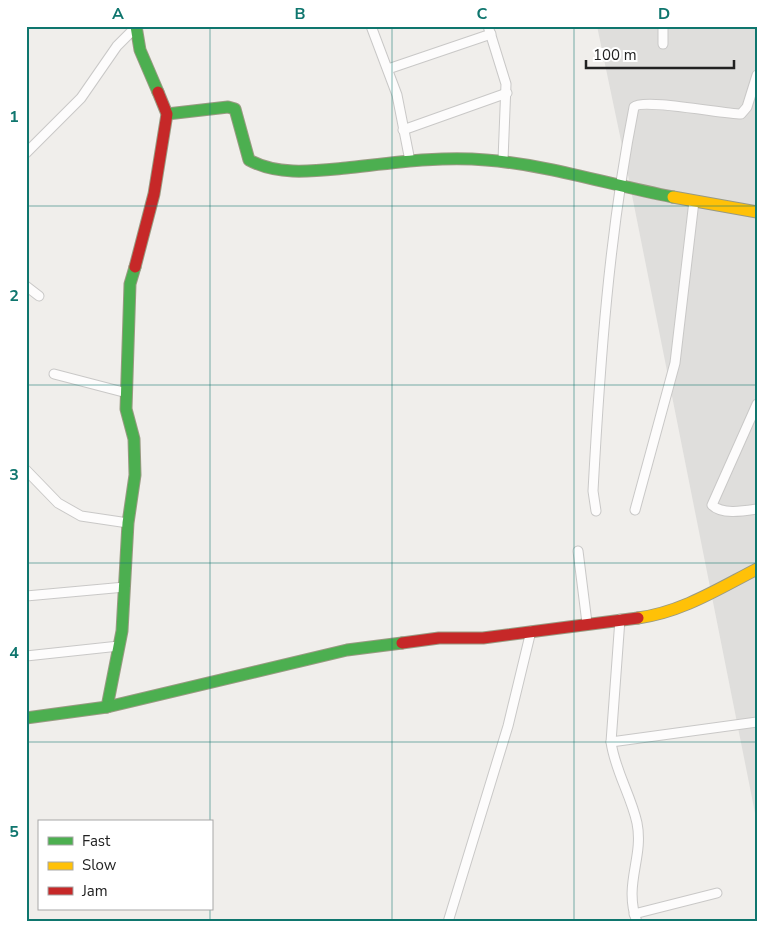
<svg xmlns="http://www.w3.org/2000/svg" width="783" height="948" viewBox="0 0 783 948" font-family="'Nunito Sans',sans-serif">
  <rect width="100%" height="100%" fill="#f0eeeb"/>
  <path fill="#dfdedc" d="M597,26H757V823L624,155Z"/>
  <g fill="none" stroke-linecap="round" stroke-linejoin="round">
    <g stroke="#c9c8c7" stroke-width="11">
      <g id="street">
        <path d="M371,26L397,95L410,161"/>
        <path d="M488,26L506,84L503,160"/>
        <path d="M663,26V44"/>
        <path d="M388,69L491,34"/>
        <path d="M403,130L507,93"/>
        <path d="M26,153L81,98L117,46L136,27"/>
        <path d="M26,286L39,296"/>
        <path d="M54,374L127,393"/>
        <path d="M757,404L712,505C722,515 744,511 757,509"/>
        <path d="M26,470L58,503L81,516L128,523"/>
        <path d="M635,510L675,363L694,201"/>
        <path d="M596,511L593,491C600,362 609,234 634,107C643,98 723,114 741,114L747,107L757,75"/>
        <path d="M578,551L587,623"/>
        <path d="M26,596L125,587"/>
        <path d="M620,619L611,742C615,771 631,795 637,823C644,858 623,884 637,922"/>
        <path d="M26,656L119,646"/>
        <path d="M611,742L757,722"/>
        <path d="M634,914L717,893"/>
        <path d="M448,922L508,726L531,631"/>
      </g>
    </g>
    <g stroke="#999a82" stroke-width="13">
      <g id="fast">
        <path d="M136,26L140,50L158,92"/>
        <path d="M167,114L228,107L235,109L249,160C278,176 314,171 346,168C393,163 439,156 486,160C550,165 610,185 673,197"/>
        <path d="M107,707L122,631L128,523L135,475L134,439L126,409L130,284L135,267"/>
        <path d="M26,718L107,707L347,650L402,643"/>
      </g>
    </g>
    <g stroke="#999a82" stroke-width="13">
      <g id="slow">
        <path d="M673,197L757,212"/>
        <path d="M638,618C682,612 718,589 757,569"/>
      </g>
    </g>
    <g stroke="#999a82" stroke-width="13">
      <g id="jam">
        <path d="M135,267L154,194L167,114L158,92"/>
        <path d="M402,643L439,638H483L638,618"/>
      </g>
    </g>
    <use href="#street" stroke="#fdfcfc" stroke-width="9"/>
    <use href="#fast" stroke="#4caf50" stroke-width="11"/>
    <use href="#slow" stroke="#ffc107" stroke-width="11"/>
    <use href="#jam" stroke="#c62828" stroke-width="11"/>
  </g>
  <path fill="none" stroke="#0f766e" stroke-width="1" stroke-opacity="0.55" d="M210,26V822M392,26V922M574,26V922M26,206H757M26,385H757M26,563H757M26,742H757M210,909V922"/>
  <rect width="783" height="948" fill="none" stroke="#ffffff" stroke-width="55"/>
  <rect x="38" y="820" width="175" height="90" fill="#ffffff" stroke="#a7a7a7"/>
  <rect x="48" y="837" width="25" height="8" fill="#4caf50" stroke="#a7a7a7"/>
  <text x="82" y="846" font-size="15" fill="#222222">Fast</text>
  <rect x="48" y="862" width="25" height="8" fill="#ffc107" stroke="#a7a7a7"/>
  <text x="82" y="870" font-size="15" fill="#222222">Slow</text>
  <rect x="48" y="887" width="25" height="8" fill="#c62828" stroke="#a7a7a7"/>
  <text x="82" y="896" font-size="15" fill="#222222">Jam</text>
  <path d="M586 60v8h148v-8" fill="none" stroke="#222222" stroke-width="2.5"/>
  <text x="593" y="60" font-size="15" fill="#222222" stroke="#ffffff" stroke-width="4" paint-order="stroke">100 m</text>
  <rect x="28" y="28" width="728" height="892" fill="none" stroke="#0f766e" stroke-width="2"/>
  <g font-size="16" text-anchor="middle" font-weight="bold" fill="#0f766e">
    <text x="118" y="19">A</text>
    <text x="300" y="19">B</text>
    <text x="482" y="19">C</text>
    <text x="664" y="19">D</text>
    <text x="14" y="122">1</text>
    <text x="14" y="301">2</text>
    <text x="14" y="480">3</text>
    <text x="14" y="658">4</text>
    <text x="14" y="837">5</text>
  </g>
</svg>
